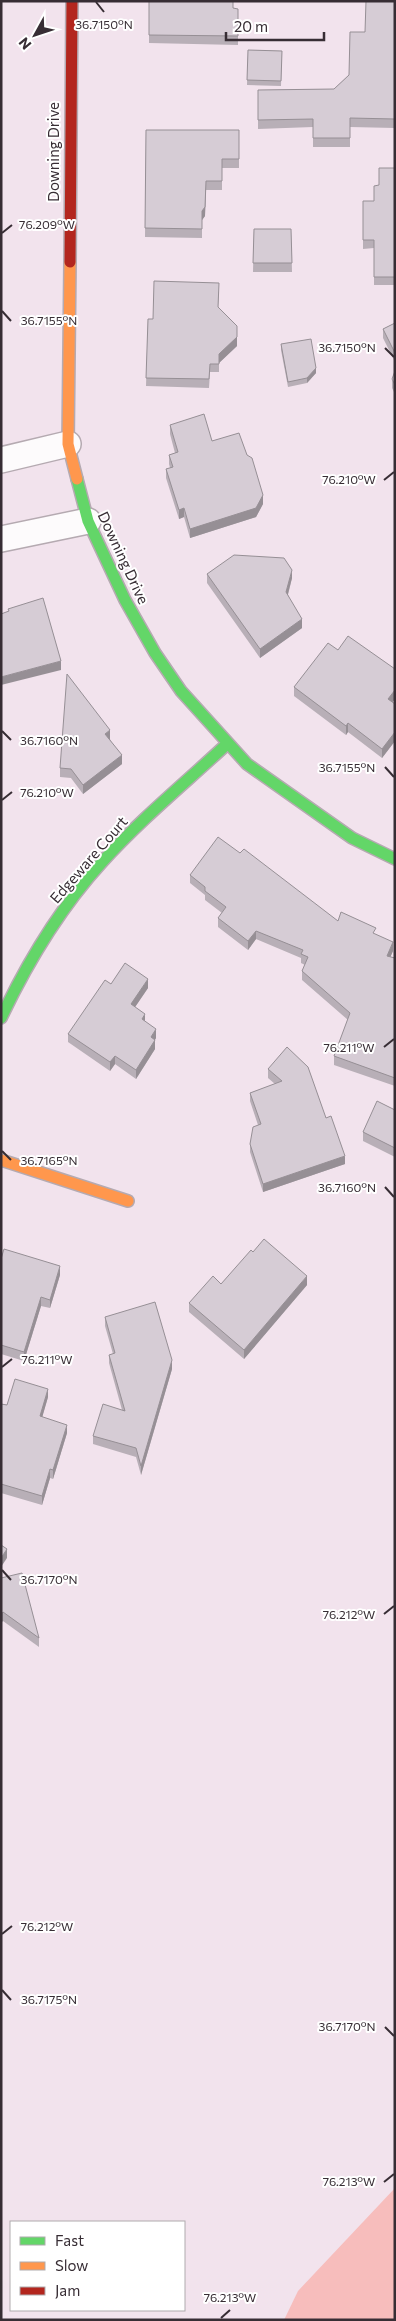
<svg xmlns="http://www.w3.org/2000/svg" width="396" height="2321" viewBox="0 0 396 2321" font-family="Commissioner,sans-serif">
  <rect width="100%" height="100%" fill="#f2e3ed"/>
  <path fill="#f7bdbc" d="M395,2188V2320H284L298,2291Z"/>
  <g fill="none" stroke-linecap="round" stroke-linejoin="round">
    <g stroke="#b5aab1" stroke-width="28">
      <g id="street">
        <path d="M1,460L68,444"/>
        <path d="M1,539L88,521"/>
      </g>
    </g>
    <g stroke="#b5aab1" stroke-width="14">
      <g id="fast">
        <path d="M77,479L88,521L125,600L155,653L181,691L247,764L352,838L395,859"/>
        <path d="M1,1018C28,961 60,908 102,862C141,819 185,783 227,744"/>
      </g>
    </g>
    <g stroke="#b5aab1" stroke-width="14">
      <g id="slow">
        <path d="M70,262L68,444L77,479"/>
        <path d="M1,1160L128,1201"/>
      </g>
    </g>
    <g stroke="#b5aab1" stroke-width="14">
      <path id="jam" d="M70,262L72,1"/>
    </g>
    <use href="#street" stroke="#fdfbfc" stroke-width="25"/>
    <use href="#fast" stroke="#63d668" stroke-width="11"/>
    <use href="#slow" stroke="#ff974d" stroke-width="11"/>
    <use href="#jam" stroke="#b3261e" stroke-width="11"/>
  </g>
  <g fill="#b8afb7">
    <path d="M149,1L238,9V45L149,43Z"/>
    <path d="M395,1V128L350,127V147H313V127L258,129V90L334,89L349,75L365,32Z"/>
    <path d="M248,50L282,51L281,86L247,85Z"/>
    <path d="M146,130H239V168H222V190H206L205,216L202,220V238L145,237Z"/>
    <path d="M395,168V285H374V248L363,249V201H374L379,185Z"/>
    <path d="M254,229H291L292,272H253Z"/>
    <path d="M219,292L218,308L237,346L219,363V372H210L209,388L146,386L148,319H153Z"/>
    <path d="M395,323V362L383,338V329Z"/>
    <path d="M281,344L316,373L307,383L288,387L281,350Z"/>
    <path d="M395,371V394L392,388V379Z"/>
    <path d="M170,425L212,441L263,504L256,517L190,538L184,517L179,519L166,478V469L170,468L169,464V455L175,453L170,434Z"/>
    <path d="M207,574L292,578L288,595L302,628L260,658L207,583Z"/>
    <path d="M338,650L395,669V699L392,702L395,704V741L382,758L348,732L346,735L294,696V687Z"/>
    <path d="M110,739L122,764L83,794L71,778L60,777V768Z"/>
    <path d="M240,853L338,921L376,935L393,951L390,957L395,958V1086L334,1065V1056L348,1020L302,980V971L305,965L301,963V958L256,939L248,950L218,927V918L222,913L205,900V895L190,883V875Z"/>
    <path d="M111,984L148,988L135,1007L156,1038L155,1040V1049L136,1079L115,1064L110,1071L68,1042V1034Z"/>
    <path d="M268,1069L326,1118L345,1164L263,1192L250,1152V1144L258,1125L250,1101V1093L275,1084L268,1078Z"/>
    <path d="M395,1110V1157L363,1141V1132Z"/>
    <path d="M253,1252L307,1285L244,1359L189,1312V1303L221,1284Z"/>
    <path d="M1,1259L60,1275L50,1308L41,1306L24,1361L1,1354Z"/>
    <path d="M105,1317L172,1369L141,1475L136,1457L93,1444V1436L122,1410L109,1363V1355L113,1354L105,1326Z"/>
    <path d="M48,1397L42,1417L67,1433L53,1479L50,1478L42,1505L1,1493V1404L7,1405Z"/>
    <path d="M1,1578L39,1638V1647L3,1621Z"/>
  </g>
  <g fill="#968f95">
    <path d="M206,181L205,216L202,220V211Z"/>
    <path d="M237,326V346L219,363V372V354Z"/>
    <path d="M316,368V373L307,383V378Z"/>
    <path d="M263,495V504L256,517L190,538V529Z"/>
    <path d="M184,508V517L179,519V510Z"/>
    <path d="M292,570V578L286,601V592Z"/>
    <path d="M302,619V628L260,658V649Z"/>
    <path d="M61,661V670L1,685V677Z"/>
    <path d="M395,690V699L388,708V699Z"/>
    <path d="M348,723V732L346,735V726Z"/>
    <path d="M110,730V739L105,743V734Z"/>
    <path d="M395,732V741L382,758V749Z"/>
    <path d="M122,755V764L83,794V785Z"/>
    <path d="M256,931V939L248,950V941Z"/>
    <path d="M393,942V951L387,965V956Z"/>
    <path d="M148,979V988L131,1013V1004Z"/>
    <path d="M145,1014V1023L142,1019Z"/>
    <path d="M156,1029V1038L151,1046V1037Z"/>
    <path d="M155,1040V1049L136,1079V1070Z"/>
    <path d="M115,1056V1064L110,1071V1062Z"/>
    <path d="M345,1156V1164L263,1192V1184Z"/>
    <path d="M60,1266V1275L50,1308V1300Z"/>
    <path d="M307,1276V1285L244,1359V1350Z"/>
    <path d="M41,1297V1306L24,1361V1352Z"/>
    <path d="M172,1360V1369L141,1475V1466Z"/>
    <path d="M48,1389V1397L40,1425V1416Z"/>
    <path d="M67,1425V1433L53,1479V1470Z"/>
    <path d="M50,1469V1478L42,1505V1496Z"/>
    <path d="M7,1549V1558L1,1567V1558Z"/>
    <path d="M3,1612V1621L1,1623V1614Z"/>
  </g>
  <g fill="#d6ccd5" stroke="#968f95">
    <path d="M149,1H233V8L238,9V36L149,35Z"/>
    <path d="M366,1H395V119L350,118V138H313V119L258,120V90L334,89L349,75L350,32H365Z"/>
    <path d="M248,50L282,51L281,81L247,80Z"/>
    <path d="M146,130H239V159H222V181H206L205,207L202,211V229L145,228Z"/>
    <path d="M379,168H395V277H374V240H363V201H374V186L379,185Z"/>
    <path d="M254,229H291L292,263H253Z"/>
    <path d="M154,281L219,283L218,307L237,326V337L219,354V364H210L209,379L146,378L148,319H153Z"/>
    <path d="M395,323V353L383,329Z"/>
    <path d="M311,339L316,368L307,378L288,382L281,344Z"/>
    <path d="M395,371V385L392,379Z"/>
    <path d="M204,414L212,441L239,433L247,455L252,458L263,495L256,508L190,529L184,508L179,510L166,469L173,467L169,455L178,452L170,425Z"/>
    <path d="M234,555L284,558L292,570L286,592L302,619L260,649L207,574Z"/>
    <path d="M43,598L61,661L1,677V614L9,611L8,609Z"/>
    <path d="M348,636L395,669V690L388,699L395,704V732L382,749L348,723L346,726L294,687L328,643L338,650Z"/>
    <path d="M67,674L110,730L105,734L122,755L83,785L71,769L60,768Z"/>
    <path d="M218,837L240,853L244,849L338,921L341,912L376,928L373,933L393,942L387,956L395,958V1078L334,1056L350,1013L302,971L308,957L301,954L303,950L256,931L248,941L218,918L226,907L205,891V887L190,875Z"/>
    <path d="M125,963L148,979L131,1004L145,1014L142,1019L156,1029L151,1037L155,1040L136,1070L115,1056L110,1062L68,1034L105,980L111,984Z"/>
    <path d="M287,1047L308,1067L326,1118L331,1116L345,1156L263,1184L250,1144L253,1127L261,1124L250,1093L282,1081L268,1069Z"/>
    <path d="M377,1101L395,1110V1148L363,1132Z"/>
    <path d="M264,1239L307,1276L244,1350L189,1303L213,1276L221,1284L251,1250L253,1252Z"/>
    <path d="M4,1249L60,1266L50,1300L41,1297L24,1352L1,1345V1259Z"/>
    <path d="M155,1302L172,1360L141,1466L136,1448L93,1436L103,1404L125,1411L109,1355L115,1353L105,1317Z"/>
    <path d="M15,1379L48,1389L40,1416L67,1425L53,1470L50,1469L42,1496L1,1484V1404L7,1405Z"/>
    <path d="M1,1545L7,1549L1,1558Z"/>
    <path d="M22,1573L39,1638L3,1612L1,1614V1578Z"/>
  </g>
  <path fill="none" stroke="#372d34" stroke-width="2" d="M96,2L104,12M2,233L12,225M2,311L11,321M385,348L394,357M384,480L394,472M2,731L11,740M385,767L394,777M2,800L12,792M384,1047L394,1039M2,1151L11,1160M385,1187L394,1197M2,1367L12,1359M2,1570L11,1580M384,1614L394,1606M2,1934L12,1926M2,1990L11,2000M385,2027L394,2036M384,2182L394,2174M221,2318L230,2310"/>
  <g text-anchor="middle" stroke-width="4" stroke-linejoin="round" paint-order="stroke">
    <g font-size="15" fill="#372d34" stroke="#fff">
      <text transform="translate(54 152) rotate(-90)" y="5">Downing Drive</text>
      <text transform="translate(123 558) rotate(65)" y="5">Downing Drive</text>
      <text transform="translate(89 860) rotate(-49)" y="5">Edgeware Court</text>
    </g>
  </g>
  <g font-size="12" text-anchor="middle" fill="#372d34" stroke="#fff" stroke-width="4" stroke-linejoin="round" paint-order="stroke">
    <text x="104" y="29">36.7150°N</text>
    <text x="47" y="229">76.209°W</text>
    <text x="49" y="325">36.7155°N</text>
    <text x="347" y="352">36.7150°N</text>
    <text x="349" y="484">76.210°W</text>
    <text x="49" y="745">36.7160°N</text>
    <text x="347" y="772">36.7155°N</text>
    <text x="47" y="797">76.210°W</text>
    <text x="349" y="1052">76.211°W</text>
    <text x="49" y="1165">36.7165°N</text>
    <text x="347" y="1192">36.7160°N</text>
    <text x="47" y="1364">76.211°W</text>
    <text x="49" y="1584">36.7170°N</text>
    <text x="349" y="1619">76.212°W</text>
    <text x="47" y="1931">76.212°W</text>
    <text x="49" y="2004">36.7175°N</text>
    <text x="347" y="2031">36.7170°N</text>
    <text x="349" y="2186">76.213°W</text>
    <text x="230" y="2302">76.213°W</text>
  </g>
  <rect width="396" height="2321" fill="none" stroke="#372d34" stroke-width="5"/>
  <rect x="10" y="2221" width="175" height="90" fill="#ffffff" stroke="#afabae"/>
  <rect x="20" y="2237" width="25" height="8" fill="#63d668" stroke="#afabae"/>
  <text x="55" y="2246" font-size="15" fill="#372d34">Fast</text>
  <rect x="20" y="2262" width="25" height="8" fill="#ff974d" stroke="#afabae"/>
  <text x="55" y="2271" font-size="15" fill="#372d34">Slow</text>
  <rect x="20" y="2287" width="25" height="8" fill="#b3261e" stroke="#afabae"/>
  <text x="55" y="2296" font-size="15" fill="#372d34">Jam</text>
  <g transform="translate(35 35) rotate(230)" stroke="#ffffff" stroke-width="4" paint-order="stroke">
  <path d="M0-4L9 19L0 12L-9 19Z" fill="#372d34"/>
  <text y="-8" font-size="14" font-weight="bold" text-anchor="middle" fill="#372d34">N</text>
  </g>
  <path d="M226 32v8h98v-8" fill="none" stroke="#372d34" stroke-width="2.5"/>
  <text x="234" y="32" font-size="15" fill="#372d34" stroke="#ffffff" stroke-width="4" paint-order="stroke">20 m</text>
</svg>
